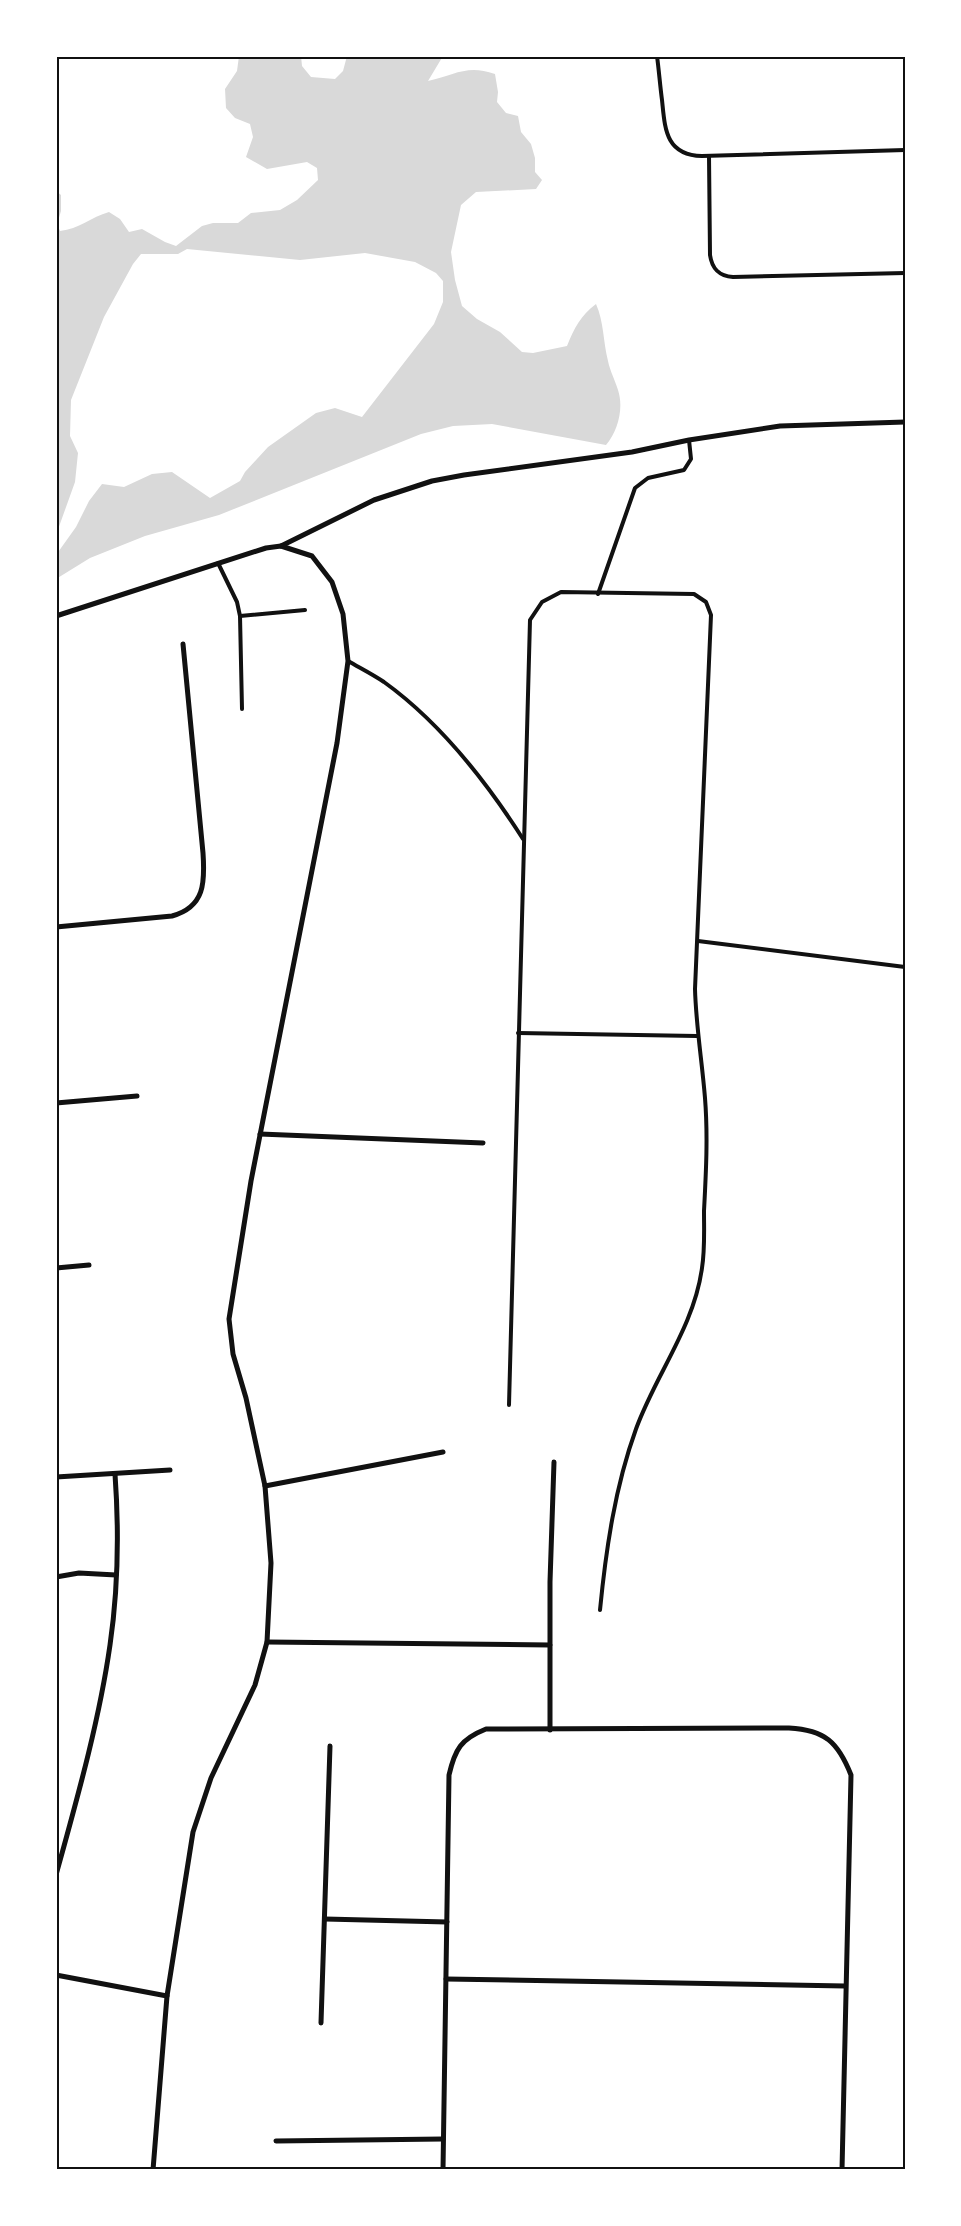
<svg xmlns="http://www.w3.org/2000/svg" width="961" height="2226" viewBox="0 0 961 2226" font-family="'Noto Sans',sans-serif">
  <rect width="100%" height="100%" fill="#fff"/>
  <path fill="#d9d9d9" d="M239,56H301L302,66L311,77L335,79L343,71L347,56H443L428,81C455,75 467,64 495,74L498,92L497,102L506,113L518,116L521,132L531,144L535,158V172L542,180L536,189L476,192L461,205L451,252L455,280L462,306L477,319L500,332L522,352L533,353L567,346C574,328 581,315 596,304C604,322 603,341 608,361C610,371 615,380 618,390C624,408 618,431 606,445L492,424L453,426L421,434L219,515L145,536L90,558L56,579V555L76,527L89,501L102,484L124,487L152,474L172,472L210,498L240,481L245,472L268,447L316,413L335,408L362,417L434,324L443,302V281L436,273L415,262L365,253L300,260L187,249L178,254H141L133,264L104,317L71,400L70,436L78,453L75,482L56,535V191L61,195V211L57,224L60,231C79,229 91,217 109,212L120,219L129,232L142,229L165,242L176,246L202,226L213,223H238L251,213L280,210L297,200L318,180L317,168L307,162L267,169L246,157L253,137L250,124L235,118L226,108L225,89L237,71Z"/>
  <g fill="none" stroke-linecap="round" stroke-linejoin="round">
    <g stroke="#111" stroke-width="4">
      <path d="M657,56C659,71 660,85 662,100C665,128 665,155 702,156L905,150"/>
      <path d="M709,156L710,255C712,269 719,276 733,277L905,273"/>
      <path d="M218,563L237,602L240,616L242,709"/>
      <path d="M598,594L635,488L648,478L684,470L691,459L689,440"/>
      <path d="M240,616L305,610"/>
      <path d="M348,661C360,668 372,674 384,682C441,723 486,781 523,839"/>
      <path d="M698,941L905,967"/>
      <path d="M518,1033L697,1036"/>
      <path d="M509,1405L530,620L542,602L561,592L694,594L706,602L711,615L695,989C696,1026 702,1061 705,1098C708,1136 706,1173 704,1211C704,1230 705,1250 702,1268C694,1327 656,1374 636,1429C615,1487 606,1549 600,1610"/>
    </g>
    <g stroke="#111" stroke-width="5">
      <path d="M281,546L374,500L432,481L464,475L632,452L689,440L780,426L905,422"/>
      <path d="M56,616L266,548L281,546L312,556L332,582L343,614L348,661L337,743L251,1181L229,1319L233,1354L246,1398L265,1486L271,1563L267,1642L255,1685L211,1778L193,1832L167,1996L153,2170"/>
      <path d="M56,927L172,916C205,907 205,882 203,853L183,644"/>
      <path d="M56,1103L137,1096"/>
      <path d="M260,1134L483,1143"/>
      <path d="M56,1268L89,1265"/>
      <path d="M56,1477L170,1470"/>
      <path d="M265,1486L443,1452"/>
      <path d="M56,1577L79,1573L116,1575"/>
      <path d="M267,1642L550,1645"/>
      <path d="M550,1730V1582L554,1462"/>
      <path d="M56,1875C77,1799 99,1722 110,1645C118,1590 119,1530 115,1474"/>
      <path d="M325,1919L447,1922"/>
      <path d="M56,1975L167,1996"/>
      <path d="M446,1979L845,1986"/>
      <path d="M321,2023L330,1746"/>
      <path d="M276,2141L443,2139"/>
      <path d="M443,2170L449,1775C455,1749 461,1739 486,1729L789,1728C825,1730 838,1742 851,1775L842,2170"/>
    </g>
  </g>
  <rect width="961" height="2226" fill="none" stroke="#ffffff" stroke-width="115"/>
  <rect x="58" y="58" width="846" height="2110" fill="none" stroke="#111" stroke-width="2"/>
</svg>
